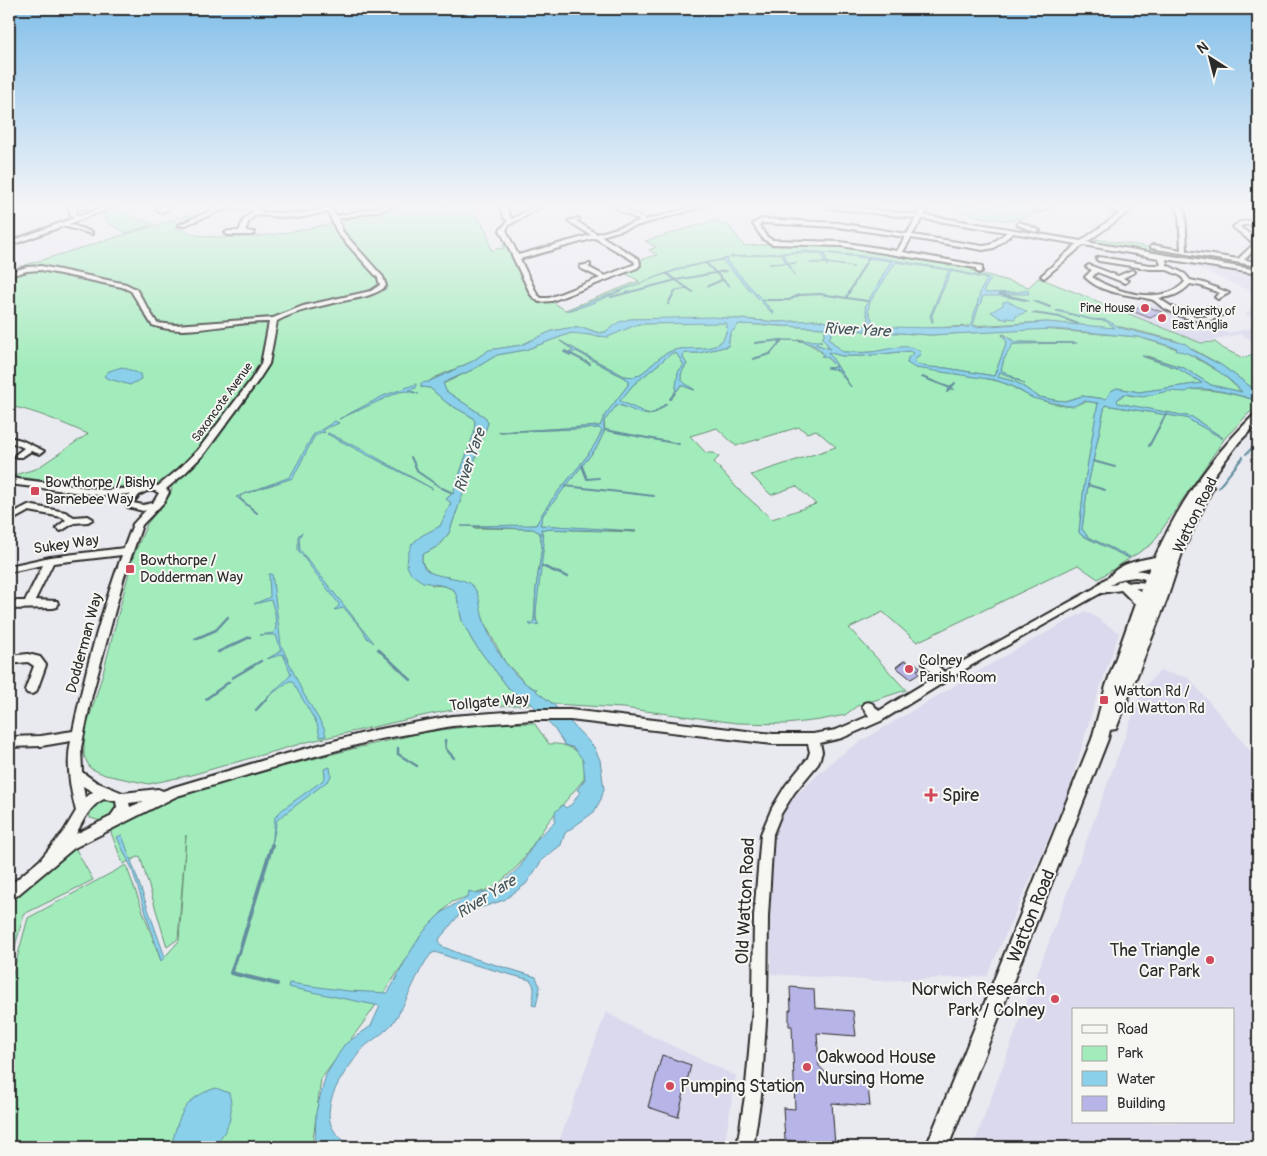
<svg xmlns="http://www.w3.org/2000/svg" width="1267" height="1156" viewBox="0 0 1267 1156" font-family="Pangolin,sans-serif">
  <rect width="100%" height="100%" fill="#e9e9f0"/>
  <filter id="ink" filterUnits="userSpaceOnUse"><feTurbulence type="fractalNoise" baseFrequency=".02" numOctaves="2"/><feDisplacementMap in="SourceGraphic" scale="10" xChannelSelector="R" yChannelSelector="G"/><feConvolveMatrix kernelMatrix="1 2 1 2 8 2 1 2 1" color-interpolation-filters="sRGB"/></filter>
  <g filter="url(#ink)">
    <g fill="#dad9ed" fill-rule="evenodd">
      <path d="M1203,264L1258,275V319L1245,315L1253,309L1251,305L1256,298L1255,296L1250,291L1195,267Z"/>
      <path d="M1144,301L1228,333L1251,328L1258,324V343L1240,334L1201,343L1122,312Z"/>
      <path d="M1086,611L1119,633L1094,705L1068,794L987,976L880,981L771,974L769,892L771,841L779,817L794,797L834,760L858,743L1015,650Z"/>
      <path d="M1160,671L1189,678L1258,760V1147H973L1143,688ZM1073,1010H1233V1122H1073Z"/>
      <path d="M606,1012L630,1026L736,1076L724,1147H557Z"/>
    </g>
    <g fill="#a2ecbb" stroke="#668c73" fill-rule="evenodd">
      <path d="M400,206H474L475,213L487,232L491,250L504,248L503,245L507,244L532,298L540,302L551,301L565,310L639,281L625,273L636,268L642,262L640,260L657,255L649,250L656,247L645,241L716,220L724,225H728L744,246C821,239 895,254 970,267L973,271L1029,287L1038,278L1047,281L1201,343L1215,342L1224,349L1243,358L1258,352V392L1221,365L1185,345L1174,340L1117,326L1115,328H1110L1047,322L911,329L830,323L817,320L778,322L727,318L630,319L605,332L599,333L585,328H569L552,331L521,345L489,350L471,362L434,378L421,387L430,388L447,403L472,417L475,421L474,433L453,493L446,499L451,502C448,510 446,519 440,526C433,534 420,535 412,544L432,585L445,586L454,590L457,597L462,621L473,642L510,690L532,704L457,709L431,714L307,742L191,775L149,784L105,775L90,768L84,756V735L103,673L133,557L147,524L170,495L172,489L169,485L162,483L104,488L10,476L36,469L88,434C62,423 37,411 9,406V270L192,214L193,216L177,224L175,228C183,229 189,233 197,235C243,242 288,233 334,223L332,220Z"/>
      <path d="M949,206H1018L1038,213L1011,221L981,217Z"/>
      <path d="M116,209L137,219L152,223V225L126,233L110,224L101,216L107,211Z"/>
      <path d="M1095,239L1237,260L1258,265V270L1093,243Z"/>
      <path d="M707,322L727,323C727,361 689,342 669,352C656,358 648,372 634,377L624,376L560,341L573,350L568,353L576,351L628,380V385L605,415L600,426L498,432L599,428L602,431C586,466 553,490 536,525L474,528L533,529L540,533L542,547L536,588L534,621L530,625L538,624C531,614 543,556 543,540C543,536 542,532 541,529L636,532L540,525L543,515L597,447L605,430L604,421L617,405L629,408L648,415L652,414L642,412L619,401L633,385L672,353H676L684,365L678,372L677,391L681,385L694,390C682,381 675,380 687,364L683,358L684,353H699L728,346L730,334L739,324L826,328L823,338L830,349L815,344L821,341L813,342L798,339C816,346 822,352 836,367L828,368L838,370L851,387L828,352L842,356H863L909,351L914,353L908,358L907,363C936,373 967,373 997,381C1010,384 1019,392 1032,397C1042,401 1054,404 1065,406C1078,408 1083,397 1098,404L1084,486L1079,532L1081,535L1129,558L1130,557L1088,537L1082,529L1088,485L1105,405L1186,418L1222,438H1223L1192,417L1117,403V400L1124,394C1145,400 1155,390 1174,390C1184,390 1194,389 1205,390C1223,391 1241,396 1258,401V407L1249,413L1225,438L1152,544L1098,579L1078,565L917,642L883,612L849,628L906,690L857,706L845,715L820,720L786,724L737,723L623,708L553,704L535,691L537,690L527,685L505,662L485,624L480,610L450,577C437,578 420,571 422,555L438,546L449,533L488,423L485,417L446,391L443,384L474,369L497,355L525,350L571,333L579,332L598,337L638,324ZM799,427L807,433L816,430L836,447L751,475L771,495L796,486L816,504L772,519L737,488L714,462L719,457L714,453H706L690,436L717,428L736,446Z"/>
      <path d="M836,329L931,335L1042,329L1138,337L1184,351L1221,373L1242,392L1211,385L1184,368L1147,356L1144,357L1177,368L1202,383L1139,392L1117,388L1111,391L1106,399L1082,396L1065,401L1054,400L1039,397L1016,382L997,377L1000,372L1020,381L1001,370L1004,359L1013,344L1074,343L1015,342L1004,334L1002,335L1007,342L994,376L946,368L927,367L917,364L914,361L921,353C904,342 889,351 871,352C862,353 852,352 843,352L829,339L833,330Z"/>
      <path d="M534,723L549,744C563,743 579,748 584,762C585,767 584,774 584,779L548,822L519,865L495,887L452,902L430,924L369,1015L321,1079L312,1147H9V988L28,918L126,865L161,961L179,941L186,835L178,939L167,947L140,856L123,864L110,830L139,812L162,802L208,786L356,748L426,732L487,724Z"/>
      <path d="M107,800L115,803L114,813L101,821L90,818C88,808 97,802 107,800Z"/>
      <path d="M74,846L93,880L24,914L9,968V931L12,919L9,918V900Z"/>
    </g>
    <g fill="#8ad0eb" stroke="#648e9e" fill-rule="evenodd">
      <path d="M805,251L875,257L953,270L991,279L984,290L986,293L1019,292L1028,290L1029,294H1001L1029,301L1002,296H983L980,305L977,304L981,290L987,279L951,271L932,315L933,322H932L930,316L949,270L896,262L870,302L868,310L873,322H869L865,307L891,261L825,253L827,263L854,267L827,263V266L826,263H810H825L822,253H783L788,263H797L789,264L794,275L787,263L769,264L786,263L781,253L730,257Z"/>
      <path d="M728,258L726,260L774,313H772L722,260C688,265 656,277 623,290C606,297 584,308 566,311L680,268Z"/>
      <path d="M1008,301L1027,312L1016,316L1015,319L1006,318L1008,320L1000,318L991,312L1003,305V302Z"/>
      <path d="M977,305L979,306L973,325L975,327L1047,322L1115,328L1106,321L1093,320L1056,311L1057,310L1091,319L1106,320L1121,328L1186,344L1194,351L1221,365L1258,392V401C1243,396 1198,383 1186,392L1168,391L1143,397L1124,394L1117,400L1118,403L1192,417L1223,438H1222L1186,418L1105,405L1088,485L1082,529L1088,537L1130,557L1129,558L1081,535L1079,532L1084,486L1098,403L1084,401L1074,406H1067L1032,398L1012,386L995,380L915,368L907,363L908,358L914,353L909,351L863,356H842L828,352L851,387L838,370L826,368L836,367L827,357L821,356L824,355C816,341 797,340 782,340L822,341L815,344L830,349L823,338L826,328L739,324L730,334L728,346L699,353H684L683,358L687,364C676,379 681,381 695,390L681,385L675,393L678,372L684,365L676,353H672L633,385L620,401L648,414L656,412C643,420 630,406 617,405L604,421V432L597,447L543,515L540,525L636,531L541,529L544,544L536,611V621L539,624L530,625L529,624L534,621L536,588L542,547L540,533L533,529L461,526L536,525C553,490 586,466 602,431L599,428L498,432L600,426L605,415L628,385V380L576,351L570,354L571,356L563,352L568,353L573,350L560,341L624,376L634,377C648,372 656,358 669,352C689,342 727,361 727,323L638,324L608,337L571,333L525,350L497,355L474,369L443,383L446,391L485,417L488,423L449,533L438,546L422,555C418,585 464,570 475,589C480,596 480,609 483,618C491,645 510,675 534,689H538L536,691L553,704L594,747L600,760L604,789L601,799L594,812L565,833L561,845L543,859L526,884L504,900L459,915L440,938L439,942L441,946L463,955L536,977L540,987L536,1006L532,1005C533,997 537,987 530,980L461,961L435,952L431,954C416,972 408,1002 392,1024C383,1034 372,1040 363,1048C358,1053 355,1059 351,1064C329,1092 313,1131 357,1147H315L316,1112L326,1075L344,1045L371,1026L380,1006L288,987L289,983L348,991L388,993C402,969 415,937 436,918C445,909 457,903 468,897L469,891L477,894L496,889L520,867L536,840L555,822V812L563,805L566,808L572,804L580,792L577,790L585,779L583,760L574,748L565,745L555,730L532,704L510,690L473,642L462,621L457,597L454,590L445,586L423,582L411,574L407,566L408,554L412,544L421,536L440,526L451,503L446,499L453,493L474,433L475,421L472,417L447,403L430,388L421,387V383L428,382L471,362L489,350L521,345L552,331L569,328H585L598,333L605,332L619,322L630,319L713,317L778,322L817,320L830,323C877,327 923,329 970,327ZM836,329L931,335L1053,329L1138,337L1177,348L1176,351C1190,349 1233,380 1242,392L1211,385L1184,368L1144,356H1142L1177,368L1202,383L1139,392L1117,388L1111,391L1106,399L1082,396L1065,401L1054,400L1039,397L1016,382L998,377L1000,372L1025,384L1001,370L1004,359L1013,344L1077,343L1015,342L1002,334L1007,342L994,376L946,368L927,367L917,364L914,361L921,353C911,340 885,351 871,352C862,353 852,352 843,352L829,339L833,330Z"/>
      <path d="M122,367L140,374L141,379L130,385L106,378L104,376L109,371Z"/>
      <path d="M416,384V388L409,390L419,394L406,391L399,392L339,419L383,396Z"/>
      <path d="M335,421L339,423L323,430L325,432L324,433L321,432L314,437L293,478L241,495L240,499L236,497L290,477L313,435Z"/>
      <path d="M328,433L361,449L433,489L327,434Z"/>
      <path d="M302,532L299,538L300,550L374,643L367,638L362,629L344,608L334,610L339,606V604L298,550V536Z"/>
      <path d="M269,574H272L281,645L302,691L324,728L326,736L320,737L317,724L292,681H289L268,697L289,677L291,674L283,654L267,659L281,651L276,635H259L274,633L276,627L275,613L271,600L254,604L270,597Z"/>
      <path d="M330,767L331,776L329,780L277,820L272,845L275,817L283,809L322,781L325,777L324,769Z"/>
      <path d="M122,835L165,957L161,961L132,869L117,837Z"/>
      <path d="M216,1088L229,1093C235,1116 228,1130 213,1147H171C179,1116 183,1098 216,1088Z"/>
    </g>
    <g fill="none" stroke-linecap="round" stroke-linejoin="round">
      <g stroke="#648e9e" stroke-width="2">
        <path d="M706,263L729,286"/>
        <path d="M667,274L693,292"/>
        <path d="M708,286L722,280"/>
        <path d="M999,294L1027,300"/>
        <path d="M611,297L676,280L726,271"/>
        <path d="M846,298L869,257"/>
        <path d="M763,300H789L799,295L820,294L867,301"/>
        <path d="M1034,301L1050,307"/>
        <path d="M668,304L675,291L688,288"/>
        <path d="M1033,313L1060,317L1078,324"/>
        <path d="M755,343L781,340"/>
        <path d="M565,351L590,364"/>
        <path d="M753,359L770,354L782,340"/>
        <path d="M922,377L953,389"/>
        <path d="M947,392L955,383"/>
        <path d="M670,399L675,393"/>
        <path d="M656,412L666,404"/>
        <path d="M605,430L679,444"/>
        <path d="M1149,446L1166,414"/>
        <path d="M1246,454L1258,442"/>
        <path d="M411,457L418,472L440,487"/>
        <path d="M1093,461L1115,467"/>
        <path d="M582,466L587,479L599,478"/>
        <path d="M1088,485L1105,490"/>
        <path d="M566,486L654,496"/>
        <path d="M442,488L453,493"/>
        <path d="M1218,488L1243,457"/>
        <path d="M240,499L257,513"/>
      </g>
      <g stroke="#648e9e" stroke-width="2.5">
        <path d="M542,566L568,577"/>
        <path d="M195,639L216,630L228,617"/>
        <path d="M378,649L411,680"/>
        <path d="M218,652L250,637"/>
        <path d="M232,678L261,661"/>
        <path d="M206,699L229,682"/>
        <path d="M256,710L268,697"/>
        <path d="M445,740L446,749L454,758"/>
        <path d="M398,748V754L417,766"/>
      </g>
      <g stroke="#648e9e" stroke-width="4">
        <path d="M239,953L272,845"/>
        <path d="M237,955L231,973L277,984"/>
      </g>
    </g>
    <g fill="#b7b5e7" stroke="#2b2b2b">
      <path d="M1144,305L1162,312L1150,318L1132,311Z"/>
      <path d="M905,660L910,664L914,662L921,668L917,670L920,673L919,674L911,679L896,667Z"/>
      <path d="M790,987L814,989L815,1008L853,1011L856,1036L817,1033L819,1066L828,1075L865,1078L866,1086L868,1087L870,1106L832,1103L835,1146L816,1147L815,1144L804,1143V1142L785,1140L783,1108L795,1109L792,1026H789V1010H791Z"/>
      <path d="M662,1055L691,1065L678,1117L648,1107Z"/>
    </g>
    <g fill="none" stroke-linecap="round" stroke-linejoin="round">
      <g stroke="#2b2b2b" stroke-width="4">
        <g id="minor">
          <path d="M68,206H85V208L76,210V214L79,216L108,206H116L69,224L92,232V234L63,226L9,246V242L74,218L70,215V209Z"/>
          <path d="M166,206H173L162,212L155,209Z"/>
          <path d="M222,206L261,207L264,209L260,212L297,214L325,209L323,206H329L337,216L384,206H394L391,208L338,219L343,232L383,277L386,286C375,296 358,298 343,301C321,306 297,310 277,321L269,364L258,381L204,454L185,473L166,489L169,492L164,502L142,525L124,577L92,695L81,748L82,772L96,782L123,793L158,789L163,791L174,787L271,758L375,730L452,716L532,710H570L773,734H813L836,730L869,716L862,706L864,703C872,700 874,706 879,711L935,677L923,663L924,660H932L944,672L1095,588C1110,570 1145,562 1162,582L1158,585L1159,587L1158,589L1134,588L1101,593L972,665L881,721L842,738L820,743L822,752L818,764L794,793L781,814L773,834L768,916L767,1007L761,1096L753,1147H737L745,1096L753,1007L754,916L761,834L772,808L786,785L808,758L810,752L808,744H773L570,720H532L452,726L375,740L271,768L177,796L74,848L14,898L9,900V886L40,860L64,831L76,811C70,789 66,763 71,741L41,746L9,747V737L41,736L73,731C85,672 101,612 122,555L53,563L35,600L57,601L58,604L57,607L53,608L9,609V601H25L43,565L9,572V566L50,557L124,548L133,524L146,510L143,511L128,507L125,501L130,494L106,496L9,484V478L106,490L138,488L150,485L158,486L179,469L198,450L251,380L261,364L269,322C232,321 186,338 152,325L131,291L122,287L41,270L27,271L9,276V272L27,267L41,266L126,284L136,289L157,323L175,325L273,318L303,306L371,291L380,285L378,278L338,234L328,212L297,218L256,215L249,221L245,231L254,232V234L252,235H228L225,233L228,231H239L244,219L255,210L225,209L183,226L178,225ZM147,491H155L159,493L153,503L143,505L133,503L139,495ZM1135,577L1142,578L1152,583L1134,582L1110,585L1121,579ZM83,786L93,792L85,798ZM104,799L116,801L117,807L110,817L76,834C83,821 90,805 104,799ZM144,801L130,807L129,803Z"/>
          <path d="M503,206H509L507,208L510,217L512,219L536,206H543L509,225L506,230L518,255L591,235L568,221L579,218V220L576,221L597,234L640,221L612,206H619L646,220L696,206H705L601,236L639,259L640,265L637,268L552,301L539,302L531,295L500,230L508,221L504,218L501,208ZM595,238L634,261L635,264L605,276L588,267L590,266V264L580,266V268L600,278L549,298H541L537,294L520,259Z"/>
          <path d="M826,206H842L918,215L921,206H927V210L924,215L1081,241L1120,213L1102,206H1110L1124,210L1131,206H1137L1087,242L1258,270V274L1166,259L1167,265L1185,274L1190,280L1204,283L1229,293L1218,299L1215,297L1220,293L1201,286L1190,284C1181,294 1172,297 1159,298C1173,309 1198,323 1215,314L1205,309L1208,307L1226,312C1207,329 1182,318 1162,307C1158,304 1154,299 1149,299C1127,294 1102,294 1085,277L1092,270L1086,267L1089,265L1118,276L1132,270L1135,272L1123,278L1128,281L1125,283L1097,272L1092,277C1115,293 1163,306 1185,282L1181,276L1165,269H1150L1099,261L1096,259L1099,257L1150,265H1161L1159,258L1083,245L1044,278L1041,276L1042,275L1077,244L1013,233L994,248L983,250L911,238L903,252L982,266V271L979,273L976,271V268L841,246L772,244L763,239L753,224L761,219L838,223L907,234L916,218L829,208ZM922,219L931,220L1007,232L990,245L983,246L912,235ZM762,223L838,227L905,237L897,251L841,242L773,240L767,237L759,225Z"/>
          <path d="M1030,206H1052L1040,211Z"/>
          <path d="M1174,206H1180L1185,212L1187,251L1238,259L1255,243L1250,241L1233,227L1240,222L1258,220V224L1243,225L1240,227L1258,240V246L1244,260L1258,262V266L1151,248V246L1153,245L1181,250L1179,212Z"/>
          <path d="M1020,222L1039,230L1040,231L1035,232L1018,225L1017,224Z"/>
          <path d="M9,258L13,259L14,260L9,262Z"/>
          <path d="M9,437L21,440L44,451L40,454L31,451L22,457H16L15,455L24,448L9,441Z"/>
          <path d="M28,505L65,512L74,517L88,516L93,519L88,522L74,523L61,531L56,528L66,520L62,517L29,511L9,522V515Z"/>
          <path d="M28,654L40,657L46,665L37,690L35,693L31,694L27,693L25,690L34,666L28,662L9,664V656Z"/>
        </g>
      </g>
      <g stroke="#2b2b2b" stroke-width="4">
        <path id="secondary" d="M1258,414V423L1239,442L1208,483L1213,487L1182,553L1167,599L1118,724L1116,729L1110,730L1108,739L948,1147H926L1092,739L1106,686L1135,604L1116,585L1118,582L1123,580L1140,591L1150,567L1138,570L1117,581L1112,579L1110,576C1119,563 1141,560 1155,557C1179,503 1212,456 1254,415Z"/>
      </g>
      <use href="#minor" fill="#f6f6f2" fill-rule="evenodd"/>
      <use href="#secondary" fill="#f6f6f2" fill-rule="evenodd"/>
    </g>
  </g>
  <linearGradient id="sky" x2="0" y2="1"><stop stop-color="#82bfe9"/><stop offset="0.56" stop-color="#f5f5f8"/><stop offset="1" stop-color="#f5f5f8" stop-opacity="0"/></linearGradient>
  <rect width="1267" height="368" fill="url(#sky)"/>
  <g fill="#d1495b" stroke="#f6f6f2" stroke-width="2">
    <circle cx="1145" cy="308" r="5"/>
    <circle cx="1162" cy="318" r="5"/>
    <rect x="30" y="486" width="10" height="10" rx="2.5"/>
    <rect x="125" y="564" width="10" height="10" rx="2.5"/>
    <circle cx="909" cy="669" r="5"/>
    <rect x="1099" y="695" width="10" height="10" rx="2.5"/>
    <path d="M928.5 787.5h5v5h5v5h-5v5h-5v-5h-5v-5h5z"/>
    <circle cx="1210" cy="960" r="5"/>
    <circle cx="1055" cy="999" r="5"/>
    <circle cx="807" cy="1067" r="5"/>
    <circle cx="670" cy="1086" r="5"/>
  </g>
  <g text-anchor="middle" stroke-width="4" stroke-linejoin="round" paint-order="stroke">
    <g font-size="12" fill="#2b2b2b" stroke="#f6f6f2" text-anchor="end">
      <text x="1135" y="312">Pine House</text>
      <text x="1172" y="315" text-anchor="start">University of<tspan x="1172" dy="14">East Anglia</tspan></text>
    </g>
    <g font-size="12" fill="#2b2b2b" stroke="#f6f6f2">
      <text transform="translate(222 402) rotate(-54)" y="4">Saxoncote Avenue</text>
    </g>
    <g font-size="15" fill="#2b2b2b" stroke="#f6f6f2" text-anchor="start">
      <text x="45" y="487">Bowthorpe / Bishy<tspan x="45" dy="17">Barnebee Way</tspan></text>
      <text x="140" y="565">Bowthorpe /<tspan x="140" dy="17">Dodderman Way</tspan></text>
      <text x="919" y="665">Colney<tspan x="919" dy="17">Parish Room</tspan></text>
      <text x="1114" y="696">Watton Rd /<tspan x="1114" dy="17">Old Watton Rd</tspan></text>
    </g>
    <g font-size="15" fill="#2b2b2b" stroke="#f6f6f2">
      <text transform="translate(1195 515) rotate(-64)" y="5">Watton Road</text>
      <text transform="translate(66 544) rotate(-8)" y="5">Sukey Way</text>
      <text transform="translate(84 643) rotate(-75)" y="5">Dodderman Way</text>
      <text transform="translate(489 702) rotate(-5)" y="5">Tollgate Way</text>
    </g>
    <g font-size="16" font-style="italic" fill="#43545b" stroke="#f6f6f2">
      <text transform="translate(857 329) rotate(3)" y="6">River Yare</text>
      <text transform="translate(469 460) rotate(-71)" y="6">River Yare</text>
      <text transform="translate(486 896) rotate(-32)" y="6">River Yare</text>
    </g>
    <g font-size="18" fill="#2b2b2b" stroke="#f6f6f2" text-anchor="start">
      <text x="942" y="801">Spire</text>
      <text x="1200" y="956" text-anchor="end">The Triangle<tspan x="1200" dy="21">Car Park</tspan></text>
      <text x="1045" y="995" text-anchor="end">Norwich Research<tspan x="1045" dy="21">Park / Colney</tspan></text>
      <text x="817" y="1063">Oakwood House<tspan x="817" dy="21">Nursing Home</tspan></text>
      <text x="680" y="1092">Pumping Station</text>
    </g>
    <g font-size="18" fill="#2b2b2b" stroke="#f6f6f2">
      <text transform="translate(745 901) rotate(-87)" y="6">Old Watton Road</text>
      <text transform="translate(1031 916) rotate(-68)" y="6">Watton Road</text>
    </g>
  </g>
  <rect width="1267" height="1156" fill="none" stroke="#f6f6f2" stroke-width="30"/>
  <rect x="15" y="15" width="1237" height="1126" fill="none" stroke="#2b2b2b" stroke-width="2" filter="url(#ink)"/>
  <rect x="1072" y="1008" width="162" height="115" fill="#f6f6f2" stroke="#a5a5a2"/>
  <rect x="1082" y="1025" width="25" height="8" fill="#f6f6f2" stroke="#a5a5a2"/>
  <text x="1117" y="1034" font-size="15" fill="#2b2b2b">Road</text>
  <rect x="1082" y="1046" width="25" height="15" fill="#a2ecbb" stroke="#a5a5a2"/>
  <text x="1117" y="1058" font-size="15" fill="#2b2b2b">Park</text>
  <rect x="1082" y="1071" width="25" height="15" fill="#8ad0eb" stroke="#a5a5a2"/>
  <text x="1117" y="1084" font-size="15" fill="#2b2b2b">Water</text>
  <rect x="1082" y="1096" width="25" height="15" fill="#b7b5e7" stroke="#a5a5a2"/>
  <text x="1117" y="1108" font-size="15" fill="#2b2b2b">Building</text>
  <g transform="translate(1210 58) rotate(324)" stroke="#f6f6f2" stroke-width="4" paint-order="stroke">
  <path d="M0-4L9 19L0 12L-9 19Z" fill="#2b2b2b"/>
  <text y="-8" font-size="14" font-weight="bold" text-anchor="middle" fill="#2b2b2b">N</text>
  </g>
</svg>
